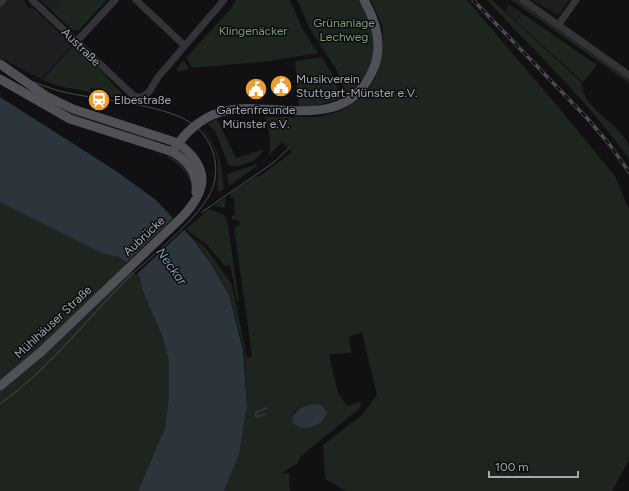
<svg xmlns="http://www.w3.org/2000/svg" width="629" height="491" viewBox="0 0 629 491" font-family="Figtree,sans-serif">
  <rect width="100%" height="100%" fill="#111113"/>
  <g fill="#1d1e20">
    <path d="M6,0H24L28,7L30,9L32,7L73,45L41,79L0,58V7Z"/>
    <path d="M40,0H61L51,10Z"/>
    <path d="M532,0H569L560,14H556Z"/>
    <path d="M509,4L523,14L517,22L505,11Z"/>
  </g>
  <g fill="#1e251e" fill-rule="evenodd">
    <path d="M61,0H107L79,30H72L51,10Z"/>
    <path d="M236,0H290L303,30L318,53L269,61L193,68L186,58L231,8Z"/>
    <path d="M297,0H360C379,39 383,65 347,95L336,69L310,29Z"/>
    <path d="M371,0H467L559,108L615,176L629,210V460L612,491H346L325,479L323,445L362,415L377,395L362,332L349,337L351,353L329,354L338,393L347,406L360,402L362,403L360,408L300,457L298,463L282,473H289L290,491H224L239,455L247,406L244,350L229,295L213,265L192,237L206,248L232,285L247,358L252,356L234,228L239,225L240,221L232,219V216L235,215L234,198H230L231,193L255,177L260,176L292,152L282,142L268,157C273,143 268,130 265,117H319L341,111L363,96L375,79L383,49V28ZM317,404L296,427L293,421L295,411L304,406Z"/>
    <path d="M487,0H492L582,83C582,110 620,122 629,146C629,149 629,155 629,159C588,101 535,52 487,0Z"/>
    <path d="M511,0H519L620,70L629,77V83Z"/>
    <path d="M523,14L597,65L583,82L517,22Z"/>
    <path d="M74,45L92,61L123,95L124,98L122,99L103,95V91L91,88L90,92L59,86L42,80Z"/>
    <path d="M322,57L332,75L342,98L315,106H299L295,61Z"/>
    <path d="M184,60L189,69L179,72L176,69Z"/>
    <path d="M1,76C26,87 47,104 72,114C99,124 127,131 155,140L154,142L72,116L43,102L1,78Z"/>
    <path d="M217,119L236,158L264,149C258,162 242,167 229,166L215,131L207,124Z"/>
    <path d="M204,130C220,152 221,162 224,189L220,192L217,190C220,162 219,153 203,130Z"/>
    <path d="M168,153C182,162 192,173 193,190C189,173 181,166 167,157Z"/>
    <path d="M256,164L257,166L229,186L227,175C232,170 248,169 256,164Z"/>
    <path d="M225,198L226,203L224,208L214,206Z"/>
    <path d="M0,199L125,261L140,278L142,289L163,338L169,362V396L165,428L138,491H0Z"/>
    <path d="M209,209L224,215L227,219L239,301H237L230,265L225,266L208,246L186,229Z"/>
  </g>
  <g fill="#2b353b">
    <path d="M0,97L116,171L156,200L192,238L212,265L229,295L243,350L247,406L239,455L224,491H138L165,428L169,396V362L163,338L142,289L140,278L125,261L118,257L102,253L0,202Z"/>
    <path d="M317,404L321,405L327,412C324,427 302,433 292,423L294,422L292,421C295,408 304,405 317,404Z"/>
  </g>
  <path fill="#111113" d="M174,217L185,229L136,275L125,264Z"/>
  <g fill="none" stroke-linecap="round" stroke-linejoin="round">
    <path stroke="#2b353b" stroke-width="2" d="M266,414L256,417V412L267,408"/>
    <g stroke="#323438" stroke-width="7">
      <path d="M32,0L135,97H142L149,92L158,77L224,0"/>
      <path d="M136,0L184,45"/>
      <path d="M523,0L629,75"/>
      <path d="M0,3L3,0"/>
      <path d="M559,24L576,0"/>
      <path d="M76,42L115,0"/>
    </g>
    <g stroke="#4f5157" stroke-width="9">
      <path d="M0,64L46,96L73,109L178,143C211,168 208,190 181,218L42,351L0,386"/>
      <path d="M0,79L70,119L173,152C188,161 198,174 196,192"/>
      <path d="M173,152C183,134 200,118 221,112C272,98 342,136 372,72C384,48 377,23 364,0"/>
    </g>
    <g stroke="#494c51" stroke-width="1">
      <path d="M0,68C19,76 39,85 59,91C95,100 161,103 191,123C211,136 221,163 213,187C203,216 151,256 127,279C85,321 49,369 0,404"/>
      <path d="M202,212L273,163L289,148"/>
    </g>
    <g stroke="#494c51" stroke-width="3.5">
      <path id="rail" d="M473,0L587,118L610,145L629,172"/>
    </g>
    <use href="#rail" stroke="#0c0c0e" stroke-width="2" stroke-dasharray="6" stroke-linecap="butt"/>
  </g>
  <defs>
    <g id="civic-disc" transform="scale(1.15)"><circle r="9.5" fill="#ec9d30" stroke="#0c0c0e"/><path d="M-.6-6.5H3V-4.5H.6V-3L4-1V1h2V6H-6V1h2V-1L-.6-3ZM-1.2 2.5V6h2.4V2.5Z" fill="#fff"/></g>
    <g id="station-disc" transform="scale(1.15)"><circle r="9.5" fill="#ec9d30" stroke="#0c0c0e"/><path d="M-3-6H3Q5-6 5-4V2Q5 4 3 4L4.5 6H3L1.5 4h-3L-3 6H-4.5L-3 4Q-5 4-5 2V-4Q-5-6-3-6ZM-3.5-4v3h7v-3ZM-3.5 1v1.5H-2V1ZM2 1v1.5H3.5V1Z" fill="#fff"/></g>
  </defs>
  <g fill-rule="evenodd">
    <use href="#civic-disc" x="281" y="86"/>
    <use href="#civic-disc" x="256" y="89"/>
    <use href="#station-disc" x="99" y="100"/>
  </g>
  <g text-anchor="middle" stroke-width="3" stroke-linejoin="round" paint-order="stroke">
    <g font-size="12" fill="#7b9e7a" stroke="#0c0c0e">
      <text x="344" y="27">Grünanlage<tspan x="344" dy="14">Lechweg</tspan></text>
      <text x="253" y="35">Klingenäcker</text>
    </g>
    <g font-size="12" fill="#a3a9b3" stroke="#0c0c0e">
      <text transform="translate(81 47) rotate(44)" y="4">Austraße</text>
      <text transform="translate(144 236) rotate(-43)" y="4">Aubrücke</text>
      <text transform="translate(53 322) rotate(-43)" y="4">Mühlhäuser Straße</text>
    </g>
    <g font-size="12" fill="#a3a9b3" stroke="#0c0c0e" text-anchor="start">
      <text x="296" y="83">Musikverein<tspan x="296" dy="14">Stuttgart-Münster e.V.</tspan></text>
      <text x="114" y="104">Elbestraße</text>
      <text x="256" y="114" text-anchor="middle">Gartenfreunde<tspan x="256" dy="14">Münster e.V.</tspan></text>
    </g>
    <g font-size="13" font-style="italic" fill="#7a9aae" stroke="#0c0c0e">
      <text transform="translate(172 266) rotate(54)" y="5">Neckar</text>
    </g>
  </g>
  <path d="M489 471v6h89v-6" fill="none" stroke="#a3a9b3" stroke-width="2"/>
  <text x="495" y="471" font-size="12" fill="#a3a9b3" stroke="#0c0c0e" stroke-width="3" paint-order="stroke">100 m</text>
</svg>
